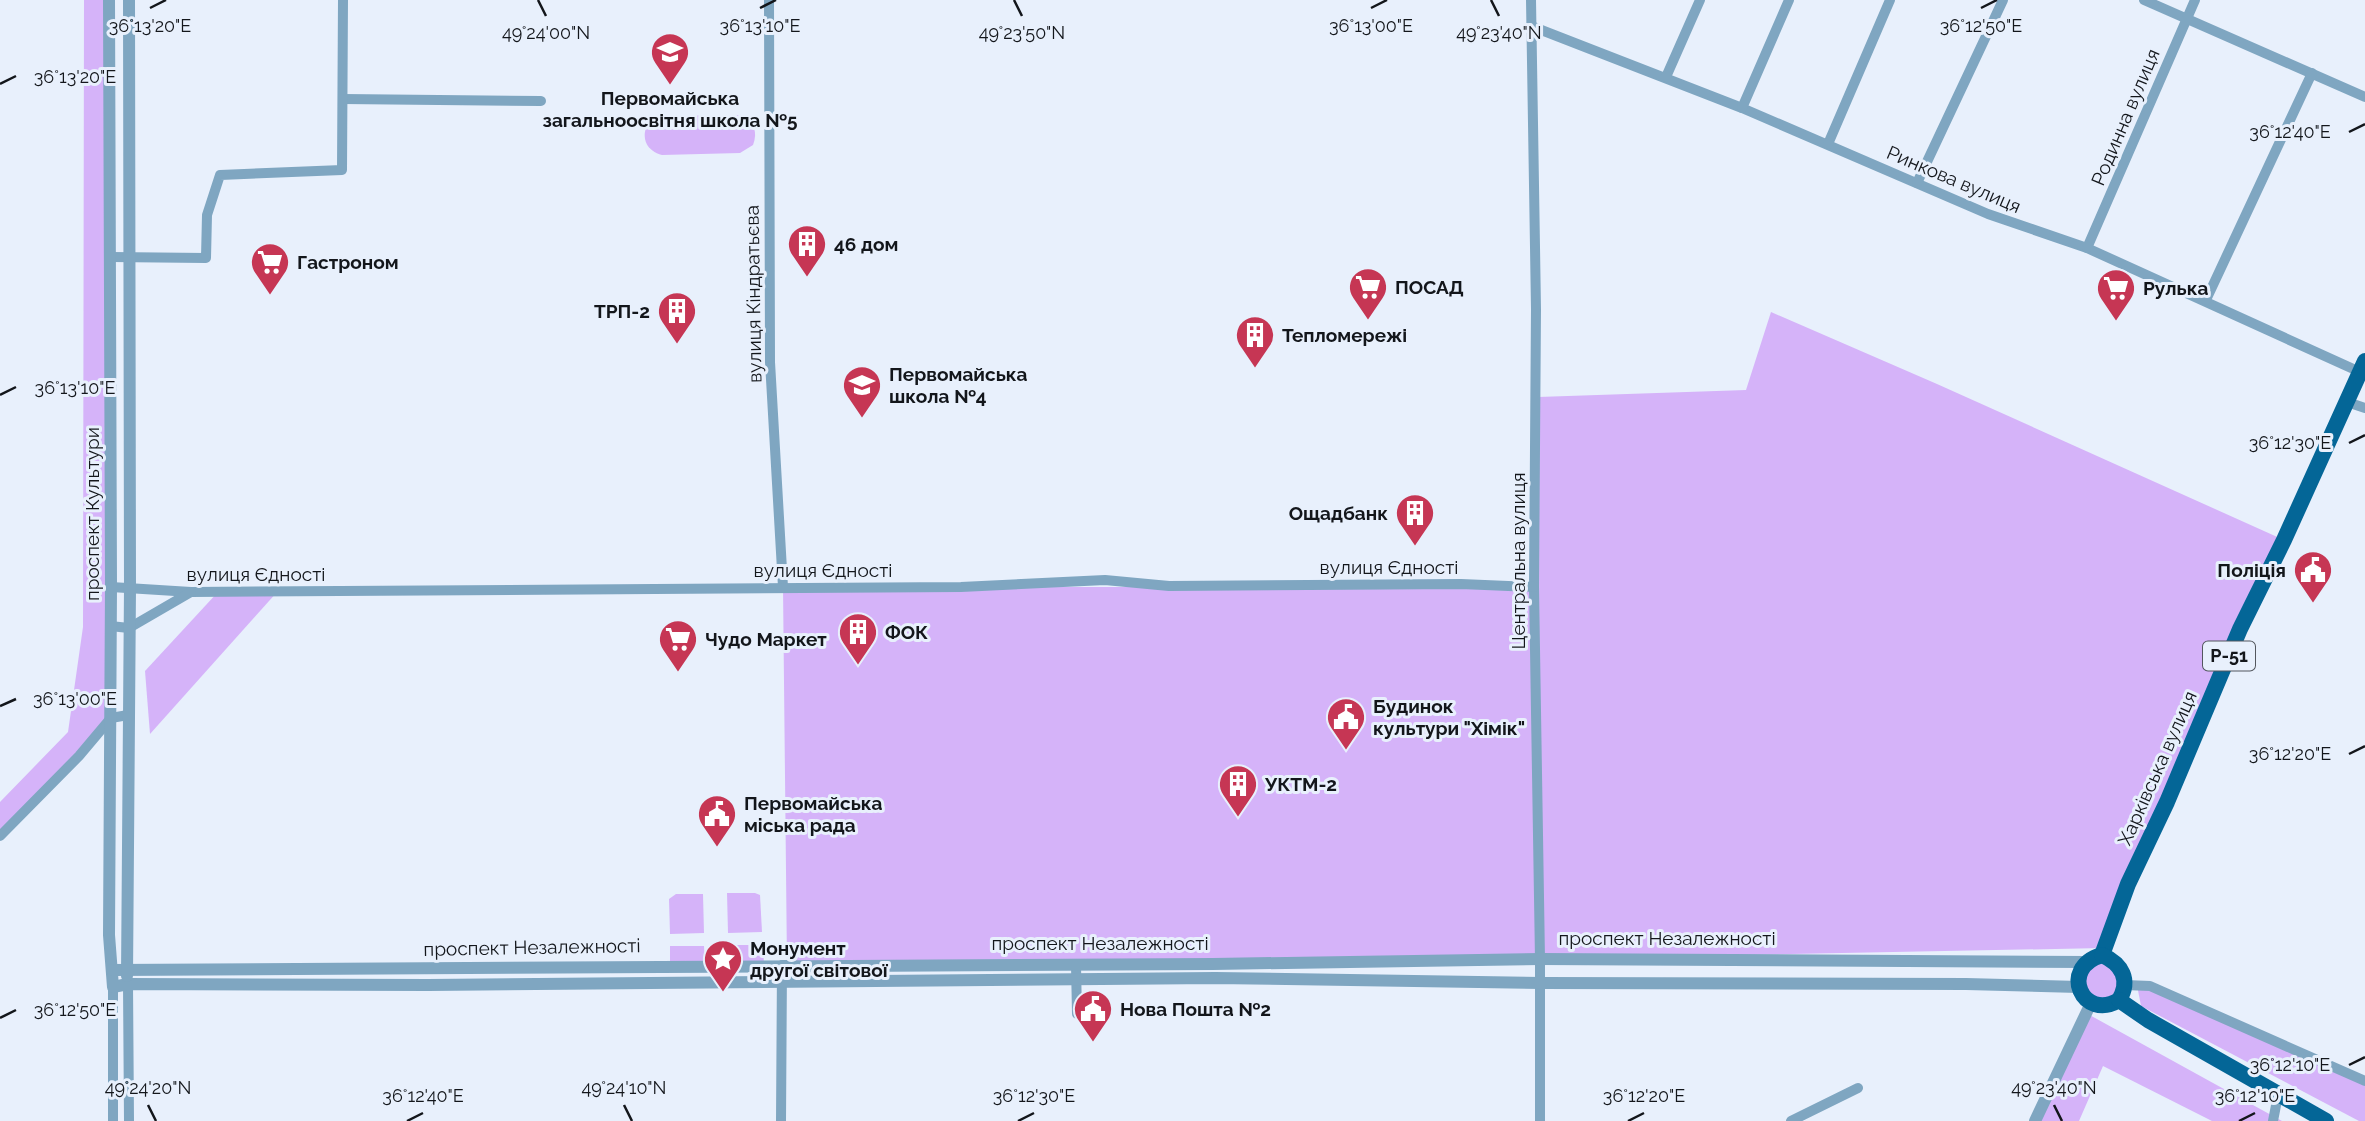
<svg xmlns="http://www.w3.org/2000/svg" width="2365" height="1121" viewBox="0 0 2365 1121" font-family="Raleway,sans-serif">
  <rect width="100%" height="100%" fill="#e8f0fc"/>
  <g fill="#d5b3f9">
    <path d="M84,0H109L111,718L0,836V802L68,732L83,627Z"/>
    <path d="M742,115C754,122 758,132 753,145L740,153L662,155C647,151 641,139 647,125L652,120L664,116Z"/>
    <path d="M1771,312L1937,384L2284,540L2103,948L1540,959L787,965L783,587H1533L1538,397L1746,390Z"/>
    <path d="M278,591L150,734L145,671L218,592Z"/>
    <path d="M727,893H755L760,895L762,932L728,933Z"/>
    <path d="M676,894H703L704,933L670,934L669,899Z"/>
    <path d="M729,945H763L764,965L729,966Z"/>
    <path d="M670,946H704L705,966L670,967Z"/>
    <path d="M2102,955L2125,980L2103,1006L2078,980Z"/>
    <path d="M2137,985L2365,1081V1121H2359L2141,1006Z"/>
    <path d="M2086,1013L2282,1121H2212L2103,1066L2079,1121H2035Z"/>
  </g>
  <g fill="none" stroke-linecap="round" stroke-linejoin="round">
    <g stroke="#7fa6c1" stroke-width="10">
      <path d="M769,0L770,362L783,587"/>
      <path d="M1531,0L1536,309L1534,587L1540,959V1121"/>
      <path d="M2144,0L2365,97"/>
      <path d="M1531,26L1742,108L1988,214L2087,248L2360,372"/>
      <path d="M1666,77L1700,0"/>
      <path d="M343,99L541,101"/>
      <path d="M1742,108L1789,0"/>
      <path d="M1828,144L1890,0"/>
      <path d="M1917,183L2003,0"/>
      <path d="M2087,248L2195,0"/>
      <path d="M111,257L206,258L207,215L220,175L342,170L343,0"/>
      <path d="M2206,300L2312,73"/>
      <path d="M2347,402L2365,408"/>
      <path d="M111,587L191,592L961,587L1105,580L1169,586L1461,584L1534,587"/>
      <path d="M110,626L129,628L191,592"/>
      <path d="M0,836L79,756L111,718L128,715"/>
      <path d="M1076,965L1077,1014H1104"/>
      <path d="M128,984L129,1121"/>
      <path d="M2125,985L2150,986L2365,1081"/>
      <path d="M113,987V1121"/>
      <path d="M781,1121L782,965H786"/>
      <path d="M1791,1121L1858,1088"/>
      <path d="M2273,1121L2278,1095"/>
    </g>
    <g stroke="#7fa6c1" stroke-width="12">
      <path d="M109,0L111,587L109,935L113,987L128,984L428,985L1215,978L1541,983L1966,984L2079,987"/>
      <path d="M112,970L1213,964L1540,959L2087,962"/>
      <path d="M127,976L130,588L129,0"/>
      <path d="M2035,1121L2091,1003"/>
    </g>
    <g stroke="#046697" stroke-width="16">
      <path d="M2102,955L2128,884L2167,802L2240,629L2284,540L2365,361"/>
      <path d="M2102,955C2058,968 2083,1022 2119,1000"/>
      <path d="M2102,955C2122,964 2131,980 2119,1000"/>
      <path d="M2119,1000L2148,1020L2326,1121"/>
    </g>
  </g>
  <path fill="none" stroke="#13161b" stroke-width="2.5" d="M538,0L546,16M1014,0L1022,16M1491,0L1499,16M150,8L166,0M760,8L776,0M1371,8L1387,0M1981,8L1997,0M0,84L16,76M2349,132L2365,124M0,395L16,387M2349,443L2365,435M0,706L16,699M2349,754L2365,746M0,1018L16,1010M2349,1065L2365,1057M148,1105L156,1121M624,1105L632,1121M2054,1105L2062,1121M407,1121L423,1113M1018,1121L1034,1113M1628,1121L1644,1113M2239,1121L2255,1113"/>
  <defs>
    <g id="school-pin" transform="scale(2.0125)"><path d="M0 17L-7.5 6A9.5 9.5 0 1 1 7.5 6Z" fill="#c63654" stroke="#e8f0fc"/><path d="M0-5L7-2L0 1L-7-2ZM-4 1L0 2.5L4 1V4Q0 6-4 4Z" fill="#fff"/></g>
    <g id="building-pin" transform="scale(2.0125)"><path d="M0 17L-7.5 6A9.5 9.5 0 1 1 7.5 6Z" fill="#c63654" stroke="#e8f0fc"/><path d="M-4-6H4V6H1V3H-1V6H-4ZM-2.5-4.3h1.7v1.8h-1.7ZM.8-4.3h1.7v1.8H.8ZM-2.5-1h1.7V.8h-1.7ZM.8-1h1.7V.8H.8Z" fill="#fff"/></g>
    <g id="supermarket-pin" transform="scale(2.0125)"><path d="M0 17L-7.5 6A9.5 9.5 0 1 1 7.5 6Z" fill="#c63654" stroke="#e8f0fc"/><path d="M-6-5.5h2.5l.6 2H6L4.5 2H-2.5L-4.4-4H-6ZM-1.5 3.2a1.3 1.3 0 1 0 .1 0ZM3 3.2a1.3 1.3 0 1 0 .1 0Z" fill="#fff"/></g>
    <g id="civic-pin" transform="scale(2.0125)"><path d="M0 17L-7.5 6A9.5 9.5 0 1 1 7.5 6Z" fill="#c63654" stroke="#e8f0fc"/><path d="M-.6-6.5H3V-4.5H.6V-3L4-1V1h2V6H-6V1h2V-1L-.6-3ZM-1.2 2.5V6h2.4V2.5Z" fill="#fff"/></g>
    <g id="sight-pin" transform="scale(2.0125)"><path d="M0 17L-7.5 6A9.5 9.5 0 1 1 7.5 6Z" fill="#c63654" stroke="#e8f0fc"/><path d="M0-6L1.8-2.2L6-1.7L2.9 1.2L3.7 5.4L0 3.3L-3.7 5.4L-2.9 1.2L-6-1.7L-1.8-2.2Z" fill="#fff"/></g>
  </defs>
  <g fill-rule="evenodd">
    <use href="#school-pin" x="670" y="52"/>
    <use href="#building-pin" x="807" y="244"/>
    <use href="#supermarket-pin" x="270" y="262"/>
    <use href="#supermarket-pin" x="1368" y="287"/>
    <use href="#supermarket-pin" x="2116" y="288"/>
    <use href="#building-pin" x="677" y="311"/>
    <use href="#building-pin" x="1255" y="335"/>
    <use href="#school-pin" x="862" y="385"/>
    <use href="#building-pin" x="1415" y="513"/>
    <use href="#civic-pin" x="2313" y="570"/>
    <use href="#building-pin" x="858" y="632"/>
    <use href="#supermarket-pin" x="678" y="639"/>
    <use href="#civic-pin" x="1346" y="717"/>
    <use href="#building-pin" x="1238" y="784"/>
    <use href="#civic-pin" x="717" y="814"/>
    <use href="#sight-pin" x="723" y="959"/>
    <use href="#civic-pin" x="1093" y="1009"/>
  </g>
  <g text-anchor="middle" stroke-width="6" stroke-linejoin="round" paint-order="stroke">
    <rect fill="#e8f0fc" stroke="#53575e" stroke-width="2" x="2203" y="641.5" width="52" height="29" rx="5"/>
    <g font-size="18" font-weight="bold" fill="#13161b">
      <text x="2229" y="662">Р-51</text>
    </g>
    <g font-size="19" font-weight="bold" fill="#13161b" stroke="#e8f0fc" text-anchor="start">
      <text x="670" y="105" text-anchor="middle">Первомайська<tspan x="670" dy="22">загальноосвітня школа №5</tspan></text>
      <text x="834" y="251">46 дом</text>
      <text x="297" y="269">Гастроном</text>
      <text x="1395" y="294">ПОСАД</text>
      <text x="2143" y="295">Рулька</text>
      <text x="650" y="318" text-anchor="end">ТРП-2</text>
      <text x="1282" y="342">Тепломережі</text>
      <text x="889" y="381">Первомайська<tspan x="889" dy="22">школа №4</tspan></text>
      <text x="1388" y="520" text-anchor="end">Ощадбанк</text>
      <text x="2286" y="577" text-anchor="end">Поліція</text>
      <text x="885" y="639">ФОК</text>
      <text x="705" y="646">Чудо Маркет</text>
      <text x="1373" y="713">Будинок<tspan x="1373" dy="22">культури "Хімік"</tspan></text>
      <text x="1265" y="791">УКТМ-2</text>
      <text x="744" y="810">Первомайська<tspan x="744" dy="22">мiська рада</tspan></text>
      <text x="750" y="955">Монумент<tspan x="750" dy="22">другої світової</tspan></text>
      <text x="1120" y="1016">Нова Пошта №2</text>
    </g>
    <g font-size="19" fill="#13161b" stroke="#e8f0fc">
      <text transform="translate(2125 117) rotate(-67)" y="7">Родинна вулиця</text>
      <text transform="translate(1954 179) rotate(23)" y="7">Ринкова вулиця</text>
      <text transform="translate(753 294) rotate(-91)" y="7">вулиця Кіндратьєва</text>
      <text transform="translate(92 514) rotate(-90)" y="7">проспект Культури</text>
      <text transform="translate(1518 561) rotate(-90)" y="7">Центральна вулиця</text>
      <text x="1389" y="574">вулиця Єдності</text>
      <text x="823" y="577">вулиця Єдності</text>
      <text x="256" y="581">вулиця Єдності</text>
      <text transform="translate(2157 768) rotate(-66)" y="7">Харківська вулиця</text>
      <text x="1667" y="945">проспект Незалежності</text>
      <text x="1100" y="950">проспект Незалежності</text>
      <text transform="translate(532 947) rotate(-1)" y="7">проспект Незалежності</text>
    </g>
  </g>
  <g font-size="18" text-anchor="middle" fill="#13161b" stroke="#e8f0fc" stroke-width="6" stroke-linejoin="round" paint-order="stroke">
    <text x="1371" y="32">36°13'00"E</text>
    <text x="150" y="32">36°13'20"E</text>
    <text x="760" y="32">36°13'10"E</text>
    <text x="1981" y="32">36°12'50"E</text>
    <text x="546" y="39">49°24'00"N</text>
    <text x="1022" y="39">49°23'50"N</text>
    <text x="1499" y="39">49°23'40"N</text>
    <text x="75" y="83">36°13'20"E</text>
    <text x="2290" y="138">36°12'40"E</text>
    <text x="75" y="394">36°13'10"E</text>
    <text x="2290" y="449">36°12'30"E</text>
    <text x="75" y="705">36°13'00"E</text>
    <text x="2290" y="760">36°12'20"E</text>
    <text x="75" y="1016">36°12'50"E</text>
    <text x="2290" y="1071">36°12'10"E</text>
    <text x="148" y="1094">49°24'20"N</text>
    <text x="624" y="1094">49°24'10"N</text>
    <text x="2054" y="1094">49°23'40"N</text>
    <text x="423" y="1102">36°12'40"E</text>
    <text x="1034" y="1102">36°12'30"E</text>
    <text x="1644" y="1102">36°12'20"E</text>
    <text x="2255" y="1102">36°12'10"E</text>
  </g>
</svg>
